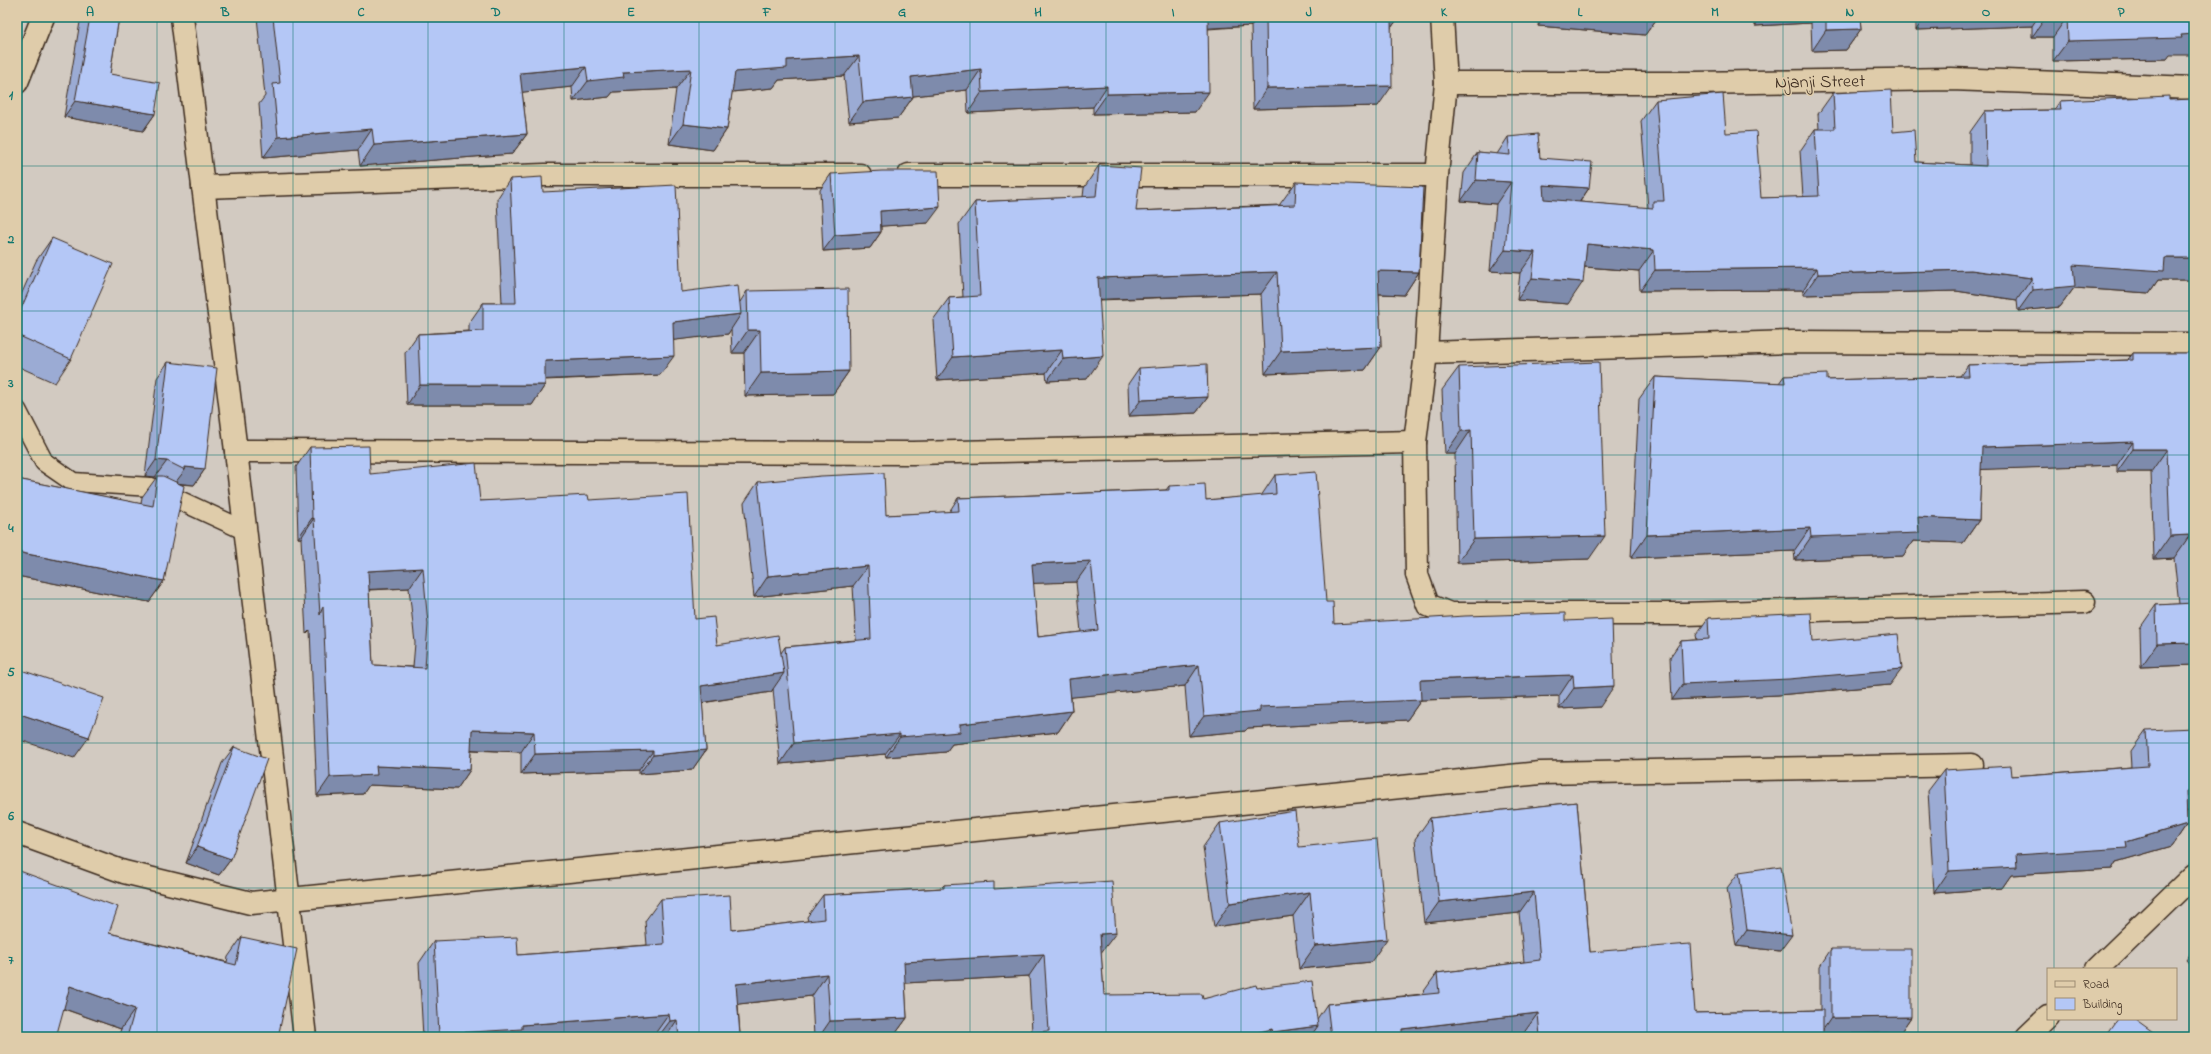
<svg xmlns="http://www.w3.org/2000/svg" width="2211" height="1054" viewBox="0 0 2211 1054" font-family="'Indie Flower',sans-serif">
  <rect width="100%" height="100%" fill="#d2cac1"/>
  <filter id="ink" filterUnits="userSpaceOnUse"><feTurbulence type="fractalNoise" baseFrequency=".025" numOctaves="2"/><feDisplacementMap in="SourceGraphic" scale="8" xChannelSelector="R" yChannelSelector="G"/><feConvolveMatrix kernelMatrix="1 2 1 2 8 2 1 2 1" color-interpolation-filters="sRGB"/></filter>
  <g filter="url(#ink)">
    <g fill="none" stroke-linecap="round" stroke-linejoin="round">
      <g stroke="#3b2a1e" stroke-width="21">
        <path id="lane" d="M17,410L44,462L73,482L151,487L246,531"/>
      </g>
      <g stroke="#3b2a1e" stroke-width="25">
        <g id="street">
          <path d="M182,17L236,451L305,1037"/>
          <path d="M1442,17L1446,83L1437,175L1426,353L1415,442L1417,575L1428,605L1450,614H1685L2084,602"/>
          <path d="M17,82L43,17"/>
          <path d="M1446,83H1694L1951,79L2194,88"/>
          <path d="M909,175H1437"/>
          <path d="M203,187L545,175H860"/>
          <path d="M1426,353L1793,342L2194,344"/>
          <path d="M236,451L913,453L1415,442"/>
          <path d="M17,833L124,872L251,903L1540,773L1972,765"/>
          <path d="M2097,969L2194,875"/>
          <path d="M2027,1037L2048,1017"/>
        </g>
      </g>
      <use href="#lane" stroke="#dfccaa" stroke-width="18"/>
      <use href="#street" stroke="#dfccaa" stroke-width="22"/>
    </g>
    <g fill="#9babd4" stroke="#3b2a1e" fill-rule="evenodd">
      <path d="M83,17H119L110,74L155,114L143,131L64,117L80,22Z"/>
      <path d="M257,17H1399L1391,28L1378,106L1253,109L1251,26L1208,29L1195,112L1093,114V107L968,113L967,90L913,96V97L898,118L849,122L844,76L779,80L773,88L732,92L727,129L713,150L669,144L676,89L613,92L609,97L573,101L572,87L522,92L527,134L512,154L360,166L358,150L263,158L259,104L265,96Z"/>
      <path d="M1539,17H1658L1645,35L1538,26Z"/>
      <path d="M1755,17H1860L1861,29L1846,50L1812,51L1811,23L1755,26Z"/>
      <path d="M1916,17H2194L2167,59L2053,61V37H2032V26L1916,30Z"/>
      <path d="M1833,93L1893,132L1916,162L1970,165V132L1985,111L2054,110L2060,101L2169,100L2194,99V280H2158L2149,293L2074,288L2060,307L2018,311L2017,300L1956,291L1803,295V290L1640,291L1639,271L1584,267L1568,304L1517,300L1520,273L1490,271L1496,204L1461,201L1464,173L1478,152L1497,154L1508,137L1589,188L1580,202L1648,208L1641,121L1656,100L1726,133L1761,198L1803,197L1800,151L1815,129H1819L1818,114Z"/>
      <path d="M1099,165L1136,211L1280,205V204L1296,182L1419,272L1404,295L1379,294L1381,347L1365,370L1265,374L1261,294L1099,300L1087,379L1047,381L1046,373L937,380L933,320L949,298L963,297L959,224L975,202L1083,197L1084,188Z"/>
      <path d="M831,174L928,223L881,226V232L870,248L823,251L820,190Z"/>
      <path d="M510,179L543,192L681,292L740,302L747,291L849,371L833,394L745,396L744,353H732L731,328L728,334L673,340L660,375L545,380V385L532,405H407L405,353L418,334L469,331V323L483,303H502L497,199Z"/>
      <path d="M52,238L71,359L55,383L17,366V304L36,261Z"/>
      <path d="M2133,353H2194V665L2141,667L2140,628L2156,605L2179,604L2174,558L2154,559L2151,472H2117V465L1981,469L1979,520L1963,543L1913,541L1903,556L1795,560L1794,551L1631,558L1639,399L1655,377L1779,383L1784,376L1827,380L1960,376L1968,365L2128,360Z"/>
      <path d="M168,362L205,469L194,485L179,484L164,581L149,602L17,576V479L141,504L142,497L156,478L145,476L157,378Z"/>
      <path d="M1459,367L1589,559L1457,563L1455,454H1445L1442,390Z"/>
      <path d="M1139,368L1208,397L1196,413L1129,416L1128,384Z"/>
      <path d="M310,447L370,474L480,501L589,500L695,619L717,645L781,653L785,647L856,640L853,586L754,597L744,503L758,482L886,515L949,512L958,498L1166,490L1169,486L1206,500L1261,496L1275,475L1334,624L1565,621L1600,707L1559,709V696L1421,700L1407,720L1248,728L1245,731L1189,736L1185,686L1071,697L1072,711L1058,732L952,744L946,752L886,757L885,754L780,764L773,689L771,692L702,703L706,750L692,770L639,774V770L521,774V752L471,750L470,770L457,789L369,785L363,794L317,796L310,630L306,634L301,538H298L296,467ZM1076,582L1081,632L1038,637L1033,583ZM409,588L415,643L413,667L373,665L369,590Z"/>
      <path d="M1708,618L1813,642L1890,685L1778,695L1672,700L1670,657L1681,641L1697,640L1696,635Z"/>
      <path d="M2146,730L2187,812V824L2172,846L2116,862L2112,869L2011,875L2002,888L1934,893L1928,791L1944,770L2012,776L2132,767L2131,751Z"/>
      <path d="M234,747L231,859L219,875L186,863L222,763Z"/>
      <path d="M1577,802L1590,952L1695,1013L1820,1010V966L1831,949L1911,1017L1900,1033L1823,1034V1037H1524L1523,1034L1501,1037H1314V1033L1310,1037H978L1032,1032L1029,976L905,983L907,1018L893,1037H814L812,996L738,1004L740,1035L739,1037H654V1035L634,1037H423L419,963L434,941L518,955L647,945L645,921L661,899L732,930L808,921L807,917L823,895L941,888L944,885L994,889L1101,953L1104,995L1203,999L1257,988L1317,1019L1327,1004L1422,994L1437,973L1524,962L1519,913L1424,923L1415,839L1430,818Z"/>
      <path d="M1220,823L1299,847L1371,962L1299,969L1293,916L1214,927L1203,847Z"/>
      <path d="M1739,872L1780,951L1736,946L1727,888Z"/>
      <path d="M109,933L227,962L228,957L242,937L278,1037H118L121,1029L64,1009L17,1037Z"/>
      <path d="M2194,948V968L2186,959Z"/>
    </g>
    <g fill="#7e8bac" stroke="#3b2a1e">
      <path d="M1202,17H1258L1251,26L1194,29Z"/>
      <path d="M1386,17H1399L1391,28L1376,30Z"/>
      <path d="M1544,17H1658L1645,35L1538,26Z"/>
      <path d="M1762,17H1815L1811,23L1755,26Z"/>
      <path d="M1925,17H2038L2032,26L1916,30Z"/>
      <path d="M2046,17H2067L2053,37H2032Z"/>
      <path d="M1861,29L1846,50L1812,51L1826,30Z"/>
      <path d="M2194,34V55H2170L2167,59L2053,61L2068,41Z"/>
      <path d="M859,56L844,76L779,80L773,88L721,93L735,72L787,60Z"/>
      <path d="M586,67L572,87L506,94L520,73Z"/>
      <path d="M691,69L676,89L613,92L609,97L573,101L588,81L623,72Z"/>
      <path d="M981,69L967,90L896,98L911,77Z"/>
      <path d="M1107,86L1093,107L968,113L982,92Z"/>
      <path d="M1392,86L1378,106L1253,109L1267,88Z"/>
      <path d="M1209,92L1195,112L1093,114L1107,94Z"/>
      <path d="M913,97L898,118L849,122L863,102Z"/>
      <path d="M75,101L155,114L143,131L64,117Z"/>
      <path d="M683,124L727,129L713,150L669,144Z"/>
      <path d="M372,129L358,150L263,158L278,137Z"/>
      <path d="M527,134L512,154L360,166L374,145Z"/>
      <path d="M1476,180L1511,182L1496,204L1461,201Z"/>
      <path d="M1543,185L1589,188L1574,210L1528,206Z"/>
      <path d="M940,207L928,223L869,227L880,211Z"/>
      <path d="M881,232L870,248L823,251L835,235Z"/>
      <path d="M1587,244L1654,250L1639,271L1572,266Z"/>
      <path d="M1505,250L1535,252L1520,273L1490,271Z"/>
      <path d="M2165,258H2194V280H2158L2149,293L2074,288L2060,307L2018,311L2033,290L2073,265Z"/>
      <path d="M1817,268L1803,290L1640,291L1655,270Z"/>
      <path d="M1971,270L2032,278L2017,300L1956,291L1803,295L1818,274Z"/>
      <path d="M1378,271L1419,272L1404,295L1363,293Z"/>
      <path d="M1277,272L1261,294L1082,300L1098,278Z"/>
      <path d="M1532,278L1583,282L1568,304L1517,300Z"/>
      <path d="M741,314L728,334L659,342L673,322Z"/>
      <path d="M748,330H760L744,353H732Z"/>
      <path d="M1381,347L1365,370L1265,374L1281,351Z"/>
      <path d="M1062,350L1046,373L937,380L953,357Z"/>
      <path d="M674,356L660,375L531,380L545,361Z"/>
      <path d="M1103,356L1087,379L1047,381L1063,359Z"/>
      <path d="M849,371L833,394L745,396L761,373Z"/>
      <path d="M420,385H545L532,405H407Z"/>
      <path d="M1208,397L1196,413L1129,416L1141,400Z"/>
      <path d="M1471,430L1455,454H1445L1461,431Z"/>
      <path d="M2133,442L2117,465L1966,470L1982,447Z"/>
      <path d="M2133,449H2167L2151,472H2117Z"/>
      <path d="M156,460L167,461L155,477L145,476Z"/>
      <path d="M185,467L205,469L194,485L175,483L185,470Z"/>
      <path d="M1918,517L1979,520L1963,543L1913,541L1903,556L1795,560L1811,537Z"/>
      <path d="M312,518H314L301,538H298Z"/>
      <path d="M1810,528L1794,551L1631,558L1647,535Z"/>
      <path d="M2190,535L2174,558L2154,559L2170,536Z"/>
      <path d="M1605,536L1589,559L1457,563L1474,539Z"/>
      <path d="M17,552L164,581L149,602L17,576Z"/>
      <path d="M1091,561L1076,582L1017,584L1032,564Z"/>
      <path d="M868,566L853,586L754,597L768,576Z"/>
      <path d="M423,568L409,588L355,590L368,571Z"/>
      <path d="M2194,643V665L2141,667L2157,644Z"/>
      <path d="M1199,665L1185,686L1054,699L1069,679Z"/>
      <path d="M1902,669L1890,685L1778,695L1672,700L1683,684Z"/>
      <path d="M784,673L771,692L687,705L701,686Z"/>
      <path d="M1573,675L1559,696L1421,700L1407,720L1248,728L1245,731L1189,736L1204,716L1420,680Z"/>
      <path d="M1614,686L1600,707L1559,709L1574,688Z"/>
      <path d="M1072,711L1058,732L952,744L946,752L886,757L900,737L960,724Z"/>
      <path d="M17,713L89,737L74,758L17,739Z"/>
      <path d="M472,730L534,732L521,752L459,749Z"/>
      <path d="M900,734L885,754L780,764L794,743Z"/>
      <path d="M706,750L692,770L639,774L653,755Z"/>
      <path d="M653,751L639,770L521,774L535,754Z"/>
      <path d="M376,766L470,770L457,789L369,785L363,794L317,796L330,777Z"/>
      <path d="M2194,790V811L2171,812L2186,791Z"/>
      <path d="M2187,824L2172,846L2116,862L2112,869L2011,875L2002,888L1934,893L1949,871L2016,855L2126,842Z"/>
      <path d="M197,847L231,859L219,875L186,863Z"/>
      <path d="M1310,892L1293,916L1214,927L1230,903Z"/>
      <path d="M1534,892L1519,913L1424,923L1439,902Z"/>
      <path d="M1747,930L1792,935L1780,951L1736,946Z"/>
      <path d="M1116,933L1100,954V934Z"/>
      <path d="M1387,939L1371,962L1299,969L1315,946Z"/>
      <path d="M1044,954L1029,976L888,984L904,962Z"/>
      <path d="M827,974L812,996L721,1006L736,984Z"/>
      <path d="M70,986L135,1009L121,1029L56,1006Z"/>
      <path d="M1538,1013L1523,1034L1501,1037H1396L1402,1029Z"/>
      <path d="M669,1014L654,1035L634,1037H437L439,1034L522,1025Z"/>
      <path d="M1911,1017L1900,1033L1820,1034L1831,1018Z"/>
      <path d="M907,1018L893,1037H819L830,1021Z"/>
      <path d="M677,1020L666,1037H658L670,1021Z"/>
      <path d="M1318,1026L1310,1037H1270L1273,1032Z"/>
      <path d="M1272,1029L1266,1037H1239Z"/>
      <path d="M740,1035L739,1037H718Z"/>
    </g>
    <g fill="#b4c7f6" stroke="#3b2a1e" fill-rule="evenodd">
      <path d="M90,17H119L110,74L160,83L155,114L75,101Z"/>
      <path d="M273,17H1208L1209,92L1107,94V86L982,92L981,69L911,77L913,97L863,102L859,56L787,60V68L735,72L727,129L683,124L691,69L623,72L624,77L588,81L586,67L520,73L527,134L374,145L372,129L278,137L273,84L280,83Z"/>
      <path d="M1266,17H1391L1392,86L1267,88Z"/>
      <path d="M1826,17H1860L1861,29L1826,30Z"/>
      <path d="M2067,17H2194V34L2181,35L2182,38L2068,41Z"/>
      <path d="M1891,90L1893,132L1914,130L1916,162L1986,166L1985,111L2061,110L2060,101L2169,96V100L2194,99V258H2165L2164,271L2073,265L2075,286L2033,290L2032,278L1971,270L1818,274L1817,268L1655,270L1654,250L1587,244L1583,282L1532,278L1535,252L1505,250L1511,182L1476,180L1478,152L1510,155L1508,137L1538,134L1540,158L1592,162L1589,188L1543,185L1544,199L1653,208V201H1664L1656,100L1723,94L1726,133L1756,131L1761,198L1819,196L1815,129H1835L1833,93Z"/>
      <path d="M1099,165L1141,168L1136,211L1295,205L1296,182L1423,187L1419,272L1378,271L1381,347L1281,351L1277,272L1098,278L1103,356L1063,359L1062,350L953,357L949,298L980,296L975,202L1096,196Z"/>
      <path d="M882,171H938L940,207L880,211L881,232L835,235L831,174Z"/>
      <path d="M542,177L543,192L676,185L681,292L738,285L741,314L673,322L674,356L545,361V385H420L418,334L483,331V303H516L510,179Z"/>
      <path d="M52,238L113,264L71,359L17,335V318Z"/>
      <path d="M848,289L849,371L761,373L760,330H748L747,291Z"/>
      <path d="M2133,353H2194V575L2190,535L2170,536L2167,449H2133V442L1982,447L1979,520L1918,517L1919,533L1811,537L1810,528L1647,535L1655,377L1785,383L1784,376L1827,374V380L1969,376L1968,365L2133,360Z"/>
      <path d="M168,362L217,368L205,469L185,467V470L167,461L156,460Z"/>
      <path d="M1599,362L1605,536L1474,539L1471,430L1461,431L1459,367Z"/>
      <path d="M1207,364L1208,397L1141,400L1139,368Z"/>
      <path d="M369,446L370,474L476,463L480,501L588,495L589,500L688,494L695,619L714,617L717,645L778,635L784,673L701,686L706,750L653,755V751L535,754L534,732L472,730L470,770L376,766L377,775L330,777L323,606L320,615L314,518H312L310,447ZM423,568L428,624L425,668L373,665L368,571Z"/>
      <path d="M1316,472L1326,602H1333L1334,624L1465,616L1565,613V621L1612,619L1614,686L1574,688L1573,675L1420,680L1421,700L1260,707V711L1204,716L1199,665L1069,679L1072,711L960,724V732L900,737V734L794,743L785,647L871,639L868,566L768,576L758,482L821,476L884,473L886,515L959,511L958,498L1169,490V486L1205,484L1206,500L1276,494L1275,475ZM1091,561L1098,630L1038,637L1032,564Z"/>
      <path d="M157,476H163L184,486L164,581L17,552V479L153,506Z"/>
      <path d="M2194,603V643L2157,644L2156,605Z"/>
      <path d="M1811,613L1813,642L1898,634L1902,669L1789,679L1683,684L1681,641L1709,639L1708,618Z"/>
      <path d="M18,669L104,698L89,737L17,713V674Z"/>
      <path d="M2194,728V790L2186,791L2187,824L2126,842L2127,848L2016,855L2017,867L1949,871L1944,770L2011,766L2012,776L2148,766L2146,730Z"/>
      <path d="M234,747L267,759L231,859L197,847Z"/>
      <path d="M1577,802L1590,952L1690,944L1695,1013L1823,1010V1037H1540L1538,1013L1402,1029V1037H1331L1327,1004L1439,993L1437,973L1540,960L1534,892L1439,902L1430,818Z"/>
      <path d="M1295,811L1299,847L1377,839L1387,939L1315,946L1310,892L1230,903L1220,823Z"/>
      <path d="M1781,866L1792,935L1747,930L1739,872Z"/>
      <path d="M17,870L118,907L109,933L236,965L242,937L297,949L278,1037H127L135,1009L70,986L56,1037H17Z"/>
      <path d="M1112,881L1116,933L1100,934L1104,995L1202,994L1203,999L1256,985L1257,988L1312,981L1318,1026L1273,1032L1272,1029L1239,1037H978L1049,1031L1044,954L904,962L907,1018L830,1021L827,974L736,984L740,1035L718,1037H679L677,1020L670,1021L669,1014L522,1025V1029L439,1034L434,941L517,937L518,955L664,944L661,899L730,895L732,930L824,919L823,895L944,888V885L994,882V889Z"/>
      <path d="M1831,949H1911V1017L1831,1018Z"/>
      <path d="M2117,1019H2135L2160,1037H2104Z"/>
    </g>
  </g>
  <path fill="none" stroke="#0f766e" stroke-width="1" stroke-opacity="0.55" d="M157,17V1037M293,17V1037M428,17V1037M564,17V1037M699,17V1037M835,17V1037M970,17V1037M1106,17V1037M1241,17V1037M1376,17V1037M1512,17V1037M1647,17V1037M1783,17V1037M1918,17V1037M2054,17V969M17,166H2194M17,311H2194M17,455H2194M17,599H2194M17,743H2194M17,888H2194M2054,1019V1037"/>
  <g text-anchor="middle" stroke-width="3" stroke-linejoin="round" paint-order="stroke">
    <g font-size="18" fill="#3b2a1e" stroke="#dfccaa">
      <text transform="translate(1820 81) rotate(-1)" y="6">Njanji Street</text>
    </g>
  </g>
  <rect width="2211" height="1054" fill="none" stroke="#dfccaa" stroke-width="44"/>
  <rect x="2047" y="968" width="130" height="52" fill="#dfccaa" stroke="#9d8b72"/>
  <rect x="2055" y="981" width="20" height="6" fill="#dfccaa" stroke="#9d8b72"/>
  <text x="2083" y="988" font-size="12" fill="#3b2a1e">Road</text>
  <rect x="2055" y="998" width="20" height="12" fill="#b4c7f6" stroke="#9d8b72"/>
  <text x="2083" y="1008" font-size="12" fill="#3b2a1e">Building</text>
  <rect x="22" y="22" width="2167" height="1010" fill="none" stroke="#0f766e" stroke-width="1.5"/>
  <g font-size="13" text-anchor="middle" font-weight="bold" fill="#0f766e">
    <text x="90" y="16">A</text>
    <text x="225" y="16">B</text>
    <text x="361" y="16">C</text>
    <text x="496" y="16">D</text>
    <text x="631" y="16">E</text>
    <text x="767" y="16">F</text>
    <text x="902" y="16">G</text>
    <text x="1038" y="16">H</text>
    <text x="1173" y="16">I</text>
    <text x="1309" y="16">J</text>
    <text x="1444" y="16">K</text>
    <text x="1580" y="16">L</text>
    <text x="1715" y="16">M</text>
    <text x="1850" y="16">N</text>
    <text x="1986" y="16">O</text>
    <text x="2121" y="16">P</text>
    <text x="11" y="99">1</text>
    <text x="11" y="243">2</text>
    <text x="11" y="387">3</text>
    <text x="11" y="532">4</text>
    <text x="11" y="676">5</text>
    <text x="11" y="820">6</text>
    <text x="11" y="964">7</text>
  </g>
</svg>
